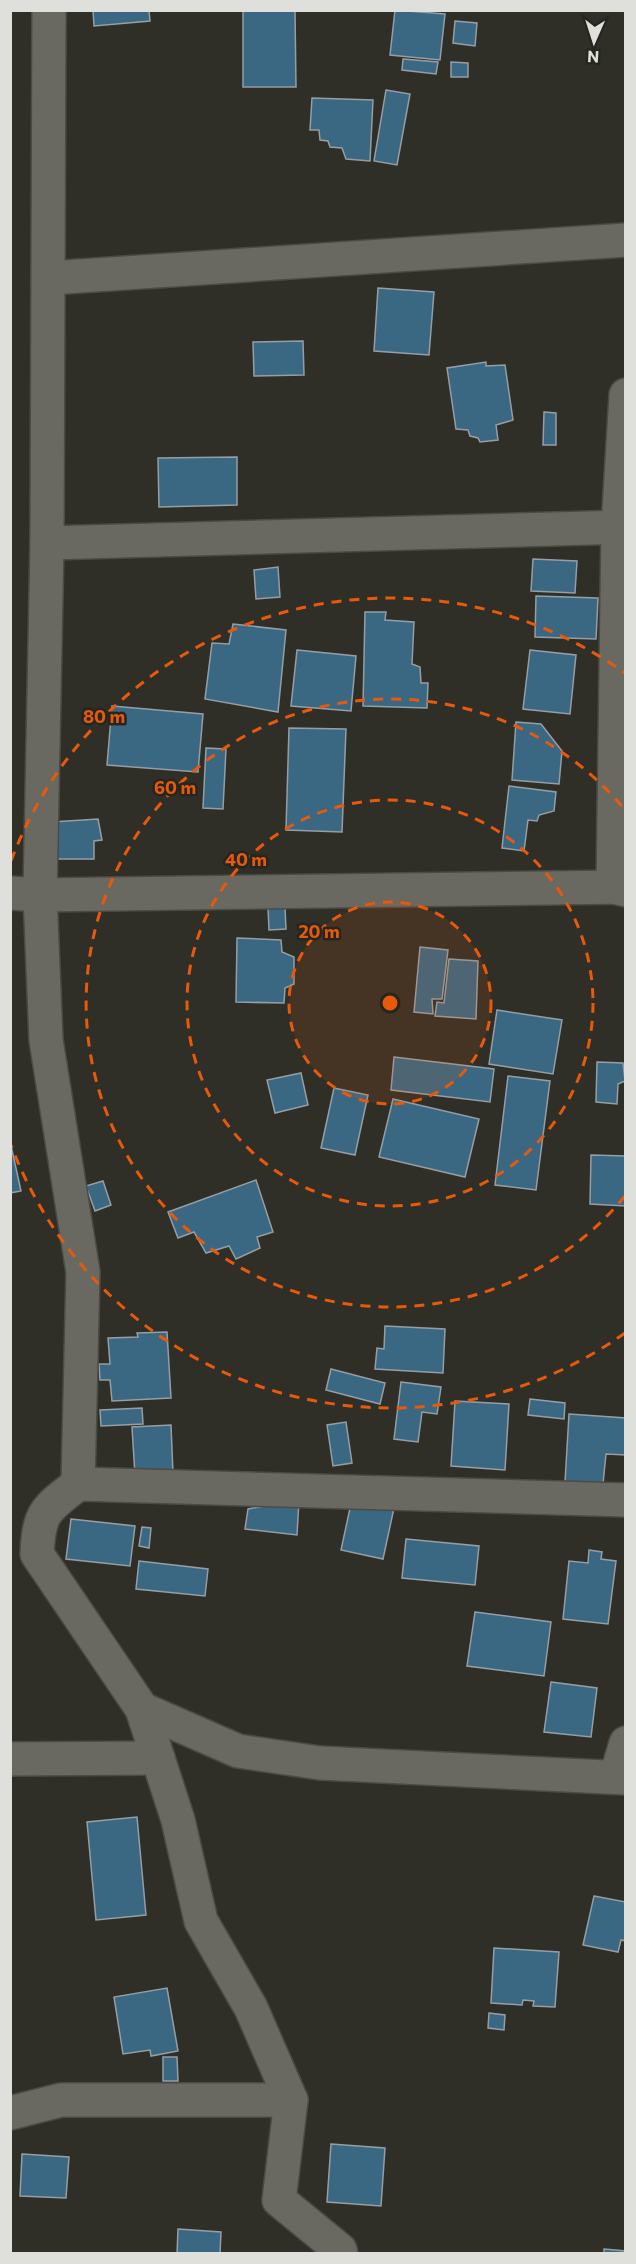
<svg xmlns="http://www.w3.org/2000/svg" width="636" height="2264" viewBox="0 0 636 2264" font-family="Commissioner,sans-serif">
  <rect width="100%" height="100%" fill="#2f2f28"/>
  <g fill="#3a6882" stroke="#959ea4" stroke-width="1.5">
    <path d="M93,10H149L150,21L94,26Z"/>
    <path d="M243,10H295L296,87H243Z"/>
    <path d="M395,10L445,14L440,60L390,55Z"/>
    <path d="M455,21L477,23L475,46L453,43Z"/>
    <path d="M403,59L438,62L436,74L402,70Z"/>
    <path d="M451,62L468,63V77H451Z"/>
    <path d="M386,90L410,94L397,165L374,161Z"/>
    <path d="M312,98L373,100L370,161L346,159L342,148L330,147L328,141L320,140L319,130H310Z"/>
    <path d="M378,288L434,292L429,355L374,351Z"/>
    <path d="M303,341L304,375L254,376L253,342Z"/>
    <path d="M486,362V366L505,365L513,420L496,425L498,440L480,442L478,438L470,436L468,430L456,429L447,368Z"/>
    <path d="M544,412L556,413V445H543Z"/>
    <path d="M237,457V505L159,507L158,458Z"/>
    <path d="M533,559L577,561L575,593L531,591Z"/>
    <path d="M278,567L280,597L256,599L254,570Z"/>
    <path d="M536,596L598,598L596,639L535,637Z"/>
    <path d="M365,612H386L385,620L414,622L412,664L420,667L421,683H428L427,708L363,706Z"/>
    <path d="M233,624L286,630L278,712L205,699L212,643L229,644Z"/>
    <path d="M297,650L356,656L351,711L291,706Z"/>
    <path d="M530,650L576,655L570,714L523,709Z"/>
    <path d="M112,706L203,714L198,772L107,765Z"/>
    <path d="M516,722L541,724L562,751L559,784L512,780Z"/>
    <path d="M289,728L346,729L342,832L286,830Z"/>
    <path d="M206,748L226,749L223,809L203,808Z"/>
    <path d="M509,786L556,792L554,811L539,815L537,821L528,820L524,851L502,848Z"/>
    <path d="M98,819L102,840L94,841V859H52V822Z"/>
    <path d="M285,907L286,929L269,930L268,908Z"/>
    <path d="M237,938L281,940L282,952L294,957V984L285,988L284,1003L236,1002Z"/>
    <path d="M420,947L448,950L442,999H432L433,1014L414,1012Z"/>
    <path d="M449,959L478,961L476,1019L435,1016L437,1002L444,1003Z"/>
    <path d="M497,1010L562,1020L553,1074L489,1064Z"/>
    <path d="M394,1057L494,1069L490,1102L391,1090Z"/>
    <path d="M597,1062L623,1063L625,1081L618,1084L617,1104L596,1102Z"/>
    <path d="M301,1073L308,1105L275,1113L267,1080Z"/>
    <path d="M508,1076L550,1081L536,1190L495,1185Z"/>
    <path d="M334,1088L368,1095L355,1155L321,1148Z"/>
    <path d="M393,1099L479,1119L465,1177L379,1157Z"/>
    <path d="M10,1141L21,1191L10,1193Z"/>
    <path d="M591,1155L626,1156V1206L590,1204Z"/>
    <path d="M256,1180L273,1232L257,1237L260,1248L236,1259L229,1246L206,1253L194,1232L178,1238L168,1212Z"/>
    <path d="M103,1181L111,1205L95,1211L86,1186Z"/>
    <path d="M385,1326L445,1329L443,1373L375,1369L377,1348L384,1349Z"/>
    <path d="M167,1332L171,1398L112,1401L110,1380H100L99,1364H110L108,1338L138,1337L137,1333Z"/>
    <path d="M331,1369L385,1383L380,1404L326,1390Z"/>
    <path d="M401,1382L441,1387L437,1414L422,1412L418,1442L394,1439Z"/>
    <path d="M530,1399L565,1403L564,1419L528,1415Z"/>
    <path d="M455,1401L509,1404L505,1470L451,1466Z"/>
    <path d="M142,1408L143,1424L101,1426L100,1410Z"/>
    <path d="M569,1414L626,1418V1455L606,1454L603,1484L565,1482Z"/>
    <path d="M346,1422L352,1463L333,1466L327,1425Z"/>
    <path d="M171,1425L173,1474L135,1476L132,1427Z"/>
    <path d="M352,1499L394,1508L383,1559L341,1550Z"/>
    <path d="M299,1500L297,1535L245,1529L248,1509Z"/>
    <path d="M71,1519L135,1526L130,1566L66,1559Z"/>
    <path d="M142,1527L151,1528L149,1548L139,1546Z"/>
    <path d="M406,1539L479,1546L475,1585L402,1578Z"/>
    <path d="M589,1550L602,1552L601,1559L616,1561L608,1624L563,1619L569,1561L588,1563Z"/>
    <path d="M139,1561L208,1569L205,1596L136,1589Z"/>
    <path d="M475,1612L551,1622L544,1676L467,1666Z"/>
    <path d="M551,1682L597,1688L591,1737L544,1732Z"/>
    <path d="M137,1817L146,1915L96,1920L87,1822Z"/>
    <path d="M594,1896L626,1902V1941L621,1940L618,1952L583,1945Z"/>
    <path d="M494,1948L559,1952L555,2007L533,2006L534,2001L523,2000L522,2005L491,2003Z"/>
    <path d="M167,1988L178,2051L151,2056L150,2050L123,2054L114,1997Z"/>
    <path d="M489,2013L505,2015L504,2030L488,2028Z"/>
    <path d="M163,2057H177L178,2081H163Z"/>
    <path d="M331,2144L385,2148L381,2206L327,2202Z"/>
    <path d="M22,2154L69,2157L66,2198L20,2196Z"/>
    <path d="M178,2229L221,2232L220,2254H177Z"/>
    <path d="M604,2249L626,2251V2254H604Z"/>
  </g>
  <g fill="none" stroke-linecap="round" stroke-linejoin="round">
    <g stroke="#4b4b45" stroke-width="36">
      <g id="street">
        <path d="M49,10L47,543L40,895L46,1040L83,1272L78,1484C46,1509 39,1511 37,1554L142,1709L178,1820L201,1921L251,2008L291,2100L279,2200L340,2250L341,2254"/>
        <path d="M49,278L626,240"/>
        <path d="M626,395L618,527L613,887L626,890"/>
        <path d="M47,543L626,527"/>
        <path d="M10,893L40,895L626,887"/>
        <path d="M78,1484L626,1500"/>
        <path d="M142,1709L238,1751L320,1763L626,1778"/>
        <path d="M10,1759L158,1758"/>
        <path d="M616,1777L626,1743"/>
        <path d="M10,2113L61,2100H291"/>
      </g>
    </g>
    <use href="#street" stroke="#696961" stroke-width="33"/>
  </g>
  <circle cx="390" cy="1003" r="101" fill="#e8590c" fill-opacity=".12"/>
  <g fill="none" stroke="#e8590c" stroke-width="3" stroke-dasharray="10 8">
    <circle cx="390" cy="1003" r="101"/>
    <circle cx="390" cy="1003" r="203"/>
    <path d="M625 1196A304 304 0 1 1 625 810"/>
    <path d="M625 1333A405 405 0 0 1 11 1145M11 861A405 405 0 0 1 625 673"/>
  </g>
  <circle cx="390" cy="1003" r="9" fill="#e8590c" stroke="#25261e" stroke-width="3"/>
  <g font-size="18" text-anchor="middle" font-weight="bold" fill="#e8590c" stroke="#25261e" stroke-width="5" stroke-linejoin="round" paint-order="stroke">
    <text x="104" y="723">80 m</text>
    <text x="175" y="794">60 m</text>
    <text x="246" y="866">40 m</text>
    <text x="319" y="938">20 m</text>
  </g>
  <rect width="636" height="2264" fill="none" stroke="#dfe0db" stroke-width="24"/>
  <g transform="translate(594 42) rotate(183)" stroke="#25261e" stroke-width="4.5" paint-order="stroke">
  <path d="M0-4.5L10 22L0 15L-10 22Z" fill="#dfe0db"/>
  <text y="-9" font-size="16" font-weight="bold" text-anchor="middle" fill="#dfe0db">N</text>
  </g>
</svg>
